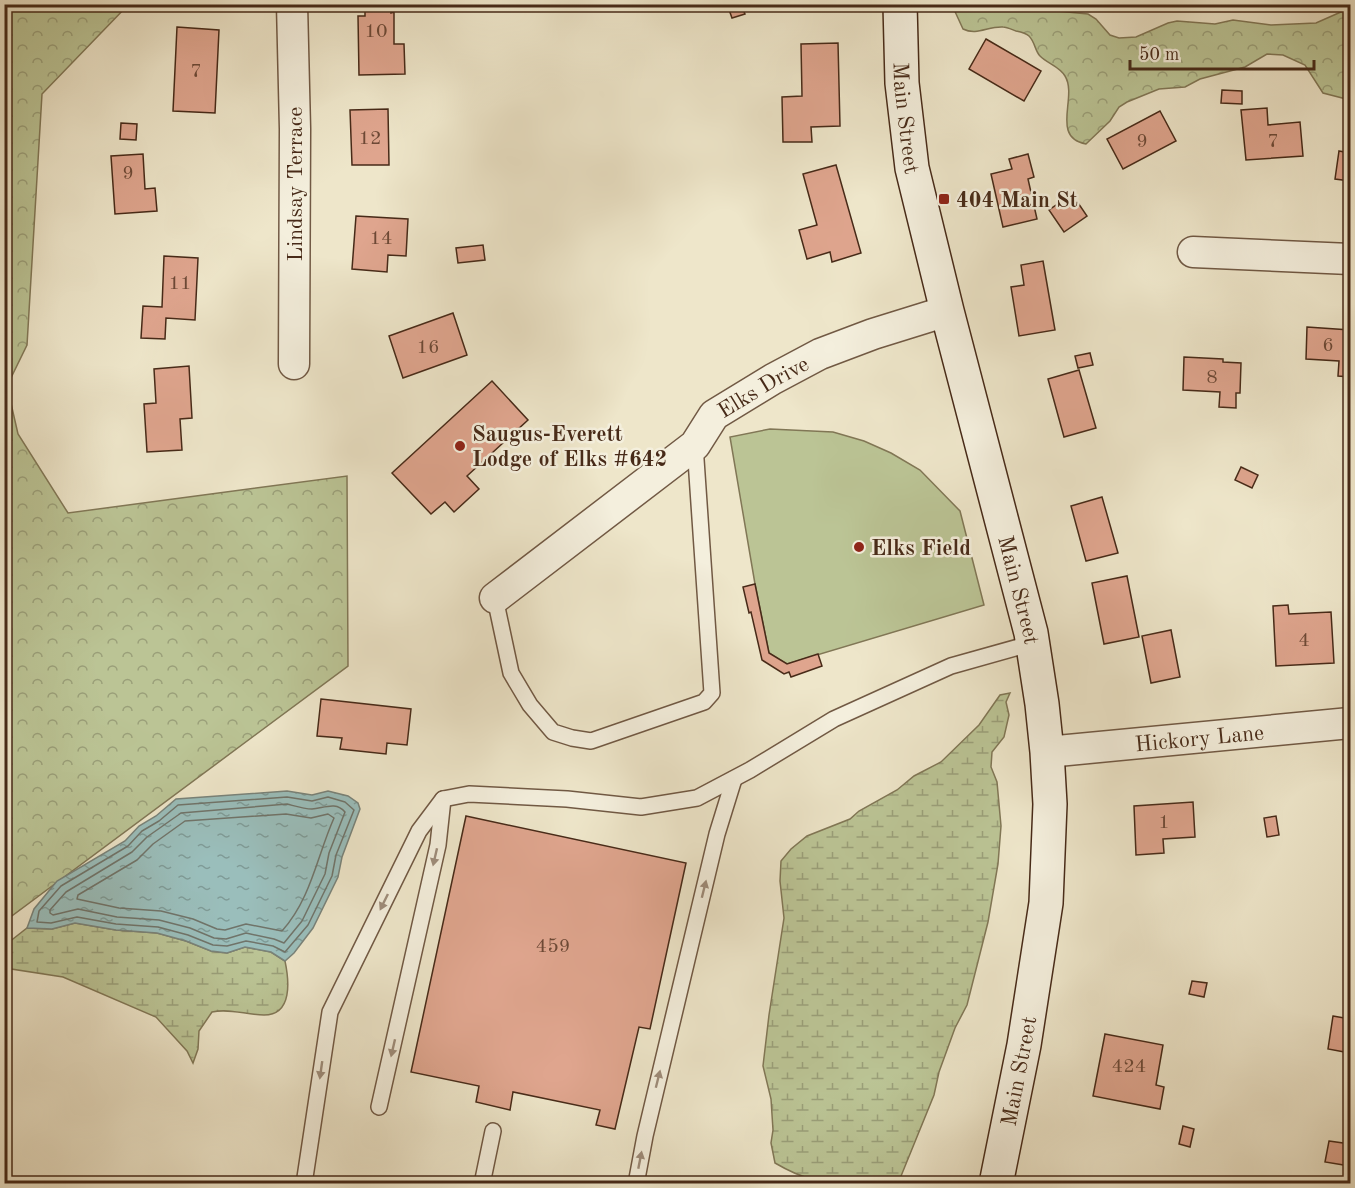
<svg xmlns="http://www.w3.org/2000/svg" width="1355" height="1188" viewBox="0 0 1355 1188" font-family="'Old Standard TT',serif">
  <defs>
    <pattern id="forest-crowns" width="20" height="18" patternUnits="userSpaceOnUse" patternTransform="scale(1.5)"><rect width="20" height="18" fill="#bbc495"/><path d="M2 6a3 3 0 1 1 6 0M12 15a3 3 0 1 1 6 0" fill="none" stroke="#9a9f79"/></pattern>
    <pattern id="wetland-marsh" width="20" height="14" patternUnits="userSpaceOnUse" patternTransform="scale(1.5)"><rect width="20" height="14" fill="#bbc495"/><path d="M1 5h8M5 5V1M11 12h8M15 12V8" fill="none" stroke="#9a9f79"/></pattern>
    <pattern id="water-ripples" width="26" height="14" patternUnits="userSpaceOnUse" patternTransform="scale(1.5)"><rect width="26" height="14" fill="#9abebb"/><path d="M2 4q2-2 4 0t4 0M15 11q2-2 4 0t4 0" fill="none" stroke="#7f9b97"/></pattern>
  </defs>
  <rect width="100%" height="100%" fill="#eee6ca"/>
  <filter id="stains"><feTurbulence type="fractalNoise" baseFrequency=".00333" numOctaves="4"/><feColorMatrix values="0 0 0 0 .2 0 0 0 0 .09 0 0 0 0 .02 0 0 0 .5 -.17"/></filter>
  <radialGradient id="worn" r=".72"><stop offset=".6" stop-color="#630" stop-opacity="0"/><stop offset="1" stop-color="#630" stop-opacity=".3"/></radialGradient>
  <path fill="#bbc495" stroke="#817756" stroke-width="1.5" d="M770,429L833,432L864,441L891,453L920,470L960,511L984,605L787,664L769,653L755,584L730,437Z"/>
  <g fill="url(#forest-crowns)" stroke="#817756" stroke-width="1.5">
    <path d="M5,5H128L42,94L27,345L7,386L18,434L68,513L347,476L348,666L5,921Z"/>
    <path d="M952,5H1037L1046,10L1088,14L1096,19L1110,35L1119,38L1136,37L1168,23L1177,21L1215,24L1233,20L1271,25L1316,23L1350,8V100L1323,93L1305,65L1283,55L1267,54L1245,67L1200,79L1185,87L1159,89L1127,102L1119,107L1110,121L1086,144C1050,137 1078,97 1065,76C1059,66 1048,64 1040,56C1035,51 1035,42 1029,36C1026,33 1021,32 1016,31C1013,30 1007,27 1003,27C988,26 977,36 963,29Z"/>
  </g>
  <g fill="url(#wetland-marsh)" stroke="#817756" stroke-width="1.5">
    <path d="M1010,693L1006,702L1009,715L1004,737L992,752L991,767L997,782L1001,826L998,864L988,922L967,1005L955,1028L939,1072L934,1095L899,1181L893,1184L832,1183C825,1180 819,1180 812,1179C799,1176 787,1170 775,1163L771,1143L773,1130L771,1099L763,1066L769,1015L784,918L780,881L781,861L791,849L807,836L850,819L859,811L897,790L914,776L941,762L979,725L1000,695Z"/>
    <path d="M75,923L116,930L157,933L186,941L211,951L227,953L245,947L271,952L285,961C289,980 293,1015 264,1015C246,1015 230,1008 212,1012L199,1031L198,1049L193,1063L187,1051L156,1017L63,977L5,968L4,946L27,928L52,929Z"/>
  </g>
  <path fill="url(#water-ripples)" stroke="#79837a" stroke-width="1.5" d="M287,791L312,795L328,791L348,796L358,803L360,809L342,857L338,877L313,928L294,953L285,961L271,952L245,947L227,953L211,951L186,941L157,933L116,930L75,923L52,929L27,928L34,909L57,881L125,841L139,826L156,816L176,799Z"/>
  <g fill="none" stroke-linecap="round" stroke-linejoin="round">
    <g stroke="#70746a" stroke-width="1.5">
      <path d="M287,797L312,801L328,797L345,802L354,810L336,855L332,876L308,925L285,952L273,946L246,941L227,946L213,945L188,935L158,927L116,924L77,917L51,923L37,922L39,911L61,886L128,846L142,831L159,821L178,805Z"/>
      <path d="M287,804C295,806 304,809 312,809C324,808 336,801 345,812L329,853L325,874L302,921L284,943L274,939L246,933L226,939L214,938L190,928L159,920L117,917L78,909L53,915L50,913V910L66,892L132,852L147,837L181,813Z"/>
      <path d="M286,814L311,818L328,814L334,818C317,856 311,899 282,931L246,924L225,930L217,929L193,919L161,911L119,908L77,899L78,895L137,860L153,844L185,821Z"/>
    </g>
  </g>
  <g fill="#dfa58e" stroke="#472a18" stroke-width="1.5">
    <path d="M365,4H390L391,13L394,12V44H404L405,74L359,75L358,16H365Z"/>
    <path d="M727,4H741L745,14L732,18Z"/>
    <path d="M177,27L219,30L215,113L173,111Z"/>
    <path d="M986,39L1041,71L1024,101L969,69Z"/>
    <path d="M838,43L840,126L811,127L812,142H783L782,97L802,96L801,44Z"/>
    <path d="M1222,90L1242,91V104L1221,103Z"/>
    <path d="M1267,108L1268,125L1300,122L1303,156L1246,160L1241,110Z"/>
    <path d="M388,109L389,165H352L350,110Z"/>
    <path d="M1160,111L1176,141L1123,169L1107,139Z"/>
    <path d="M121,123L137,124L136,140L120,139Z"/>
    <path d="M1339,151L1350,153V181L1335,179Z"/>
    <path d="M143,154L145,189L155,188L157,211L115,214L111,156Z"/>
    <path d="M1028,154L1034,177L1028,179L1037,219L1003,227L991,174L1012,169L1009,159Z"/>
    <path d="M836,165L861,253L832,262L830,252L807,259L799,230L817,225L803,174Z"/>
    <path d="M1072,194L1087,216L1064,232L1049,210Z"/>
    <path d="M356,216L408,219L406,256L388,255L387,272L352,269Z"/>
    <path d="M483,245L485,260L458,263L456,248Z"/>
    <path d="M164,256L198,258L195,320L166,318L165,339L141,338L143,306L162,307Z"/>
    <path d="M1043,261L1055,330L1019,336L1011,287L1024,285L1021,265Z"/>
    <path d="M453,313L467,355L403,378L389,336Z"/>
    <path d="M1307,327L1350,330V377L1338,376L1339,361L1306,359Z"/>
    <path d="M1090,353L1093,365L1078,368L1075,356Z"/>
    <path d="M1184,357L1223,359V362L1241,363L1240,393H1236V408L1219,407L1220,392L1183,390Z"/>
    <path d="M189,366L192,418L180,419L182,450L147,452L144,404L156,403L154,369Z"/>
    <path d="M1079,370L1096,428L1064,437L1048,379Z"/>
    <path d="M492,381L528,420L467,476L479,489L454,512L445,502L431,514L392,473Z"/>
    <path d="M1241,467L1258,475L1252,488L1235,480Z"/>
    <path d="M1102,497L1118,553L1086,561L1071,506Z"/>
    <path d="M1127,576L1139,637L1104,644L1092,583Z"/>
    <path d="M755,584L769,653L787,664L818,654L822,666L791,677L789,672L784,674L762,660L751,612L749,613L743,587Z"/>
    <path d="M1288,605L1289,614L1331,612L1334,663L1276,666L1273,606Z"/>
    <path d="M1171,630L1180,677L1151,683L1142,636Z"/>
    <path d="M321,699L411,709L407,745L387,743L386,754L340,749L342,738L317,736Z"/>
    <path d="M1193,802L1195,837L1163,839L1164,853L1136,855L1134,806Z"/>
    <path d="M466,816L686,863L650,1029L639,1027L615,1129L596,1125L600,1110L513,1092L510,1110L476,1102L479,1086L411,1072Z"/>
    <path d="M1276,816L1279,835L1267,837L1264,818Z"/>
    <path d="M1192,981L1207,983L1204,997L1189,994Z"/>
    <path d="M1333,1016L1350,1019V1053L1328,1049Z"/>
    <path d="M1105,1034L1163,1045L1156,1085L1164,1087L1160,1109L1093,1096Z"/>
    <path d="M1183,1126L1194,1129L1190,1147L1179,1144Z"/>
    <path d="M1329,1141L1350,1144V1166L1325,1162Z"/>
  </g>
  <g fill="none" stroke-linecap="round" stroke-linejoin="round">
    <g stroke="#715944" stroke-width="18">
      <g id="lane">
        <path d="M495,598L511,673L530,705L553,732L572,738L591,741L704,702L712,693L695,445"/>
        <path d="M379,1107L438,845L443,799"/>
        <path d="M304,1184L330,1012L419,831L443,799L469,794L567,799L641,807L697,798L750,770L834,719L951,666L1033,643"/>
        <path d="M482,1184L493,1131"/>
        <path d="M636,1184L645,1136L717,834L734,779"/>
      </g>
    </g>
    <g stroke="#715944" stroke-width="33">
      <g id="street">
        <path d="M292,4L295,129L294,364"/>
        <path d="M1193,252L1350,259"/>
        <path id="s1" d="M495,598L695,445L714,415L773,379L820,354L873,334L947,311"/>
        <path id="s2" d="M1047,752L1350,723"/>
      </g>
    </g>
    <g stroke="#472a18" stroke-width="36">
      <g id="secondary">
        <path id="s3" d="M900,4L902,83L912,168L947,311L1031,633L1042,704L1047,752L1050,804L1046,903L1024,1045L996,1184"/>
      </g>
    </g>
    <use href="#lane" stroke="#f4efdd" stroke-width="15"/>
    <use href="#street" stroke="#f4efdd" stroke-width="30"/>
    <use href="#secondary" stroke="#f4efdd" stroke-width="33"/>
  </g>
  <defs><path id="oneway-solid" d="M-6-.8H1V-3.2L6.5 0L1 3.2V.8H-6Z" transform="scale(1.5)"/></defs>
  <g fill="#9e8c7a">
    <use href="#oneway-solid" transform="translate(435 857) rotate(103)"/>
    <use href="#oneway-solid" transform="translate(704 889) rotate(-76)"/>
    <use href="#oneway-solid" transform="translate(384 902) rotate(116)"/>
    <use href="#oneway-solid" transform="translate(393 1048) rotate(103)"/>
    <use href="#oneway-solid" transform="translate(321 1070) rotate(98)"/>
    <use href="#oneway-solid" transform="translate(658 1079) rotate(-76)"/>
    <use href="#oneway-solid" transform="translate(640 1160) rotate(-79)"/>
  </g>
  <g fill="#8f2418" stroke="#f4efdd" stroke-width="2">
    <rect x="938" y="193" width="12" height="12" rx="3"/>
    <circle cx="460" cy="446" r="6"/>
    <circle cx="859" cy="547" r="6"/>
  </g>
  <g text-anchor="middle" stroke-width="5" stroke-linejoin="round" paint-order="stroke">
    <g font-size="20" fill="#6d4936">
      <text x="376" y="37">10</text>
      <text x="196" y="77">7</text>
      <text x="370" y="144">12</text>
      <text x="1142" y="147">9</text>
      <text x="1273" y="147">7</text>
      <text x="128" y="179">9</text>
      <text x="381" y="244">14</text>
      <text x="180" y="289">11</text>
      <text x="1328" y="351">6</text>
      <text x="428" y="353">16</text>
      <text x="1212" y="383">8</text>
      <text x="1304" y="646">4</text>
      <text x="1164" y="828">1</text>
      <text x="553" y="952">459</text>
      <text x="1129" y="1072">424</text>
    </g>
    <g font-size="22" fill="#472a18" stroke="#f4efdd">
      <text dy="8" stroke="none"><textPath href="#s3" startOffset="114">Main Street</textPath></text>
      <text transform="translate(294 184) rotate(-90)" y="8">Lindsay Terrace</text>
      <text dy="8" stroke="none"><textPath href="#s1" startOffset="344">Elks Drive</textPath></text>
      <text dy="8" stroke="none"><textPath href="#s3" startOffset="600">Main Street</textPath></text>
      <text dy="8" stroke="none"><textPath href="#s2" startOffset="153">Hickory Lane</textPath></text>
      <text transform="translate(1018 1071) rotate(-79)" y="8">Main Street</text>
    </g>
    <g font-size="22" font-weight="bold" fill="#472a18" stroke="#f4efdd" text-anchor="start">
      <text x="956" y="207">404 Main St</text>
      <text x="472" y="441">Saugus-Everett<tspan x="472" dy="25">Lodge of Elks #642</tspan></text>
      <text x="871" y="555">Elks Field</text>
    </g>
  </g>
  <rect width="1355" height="1188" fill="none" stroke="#eee6ca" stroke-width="24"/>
  <rect x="6" y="6" width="1343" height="1176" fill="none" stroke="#472a18" stroke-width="3"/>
  <rect x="12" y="12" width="1331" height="1164" fill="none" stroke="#472a18" stroke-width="1.5"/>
  <path d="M1130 60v9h184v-9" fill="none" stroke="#472a18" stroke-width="3"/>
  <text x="1139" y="60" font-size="18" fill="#472a18" stroke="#f4efdd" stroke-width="4.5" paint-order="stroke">50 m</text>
  <rect width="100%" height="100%" filter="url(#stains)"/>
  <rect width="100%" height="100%" fill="url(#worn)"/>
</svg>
